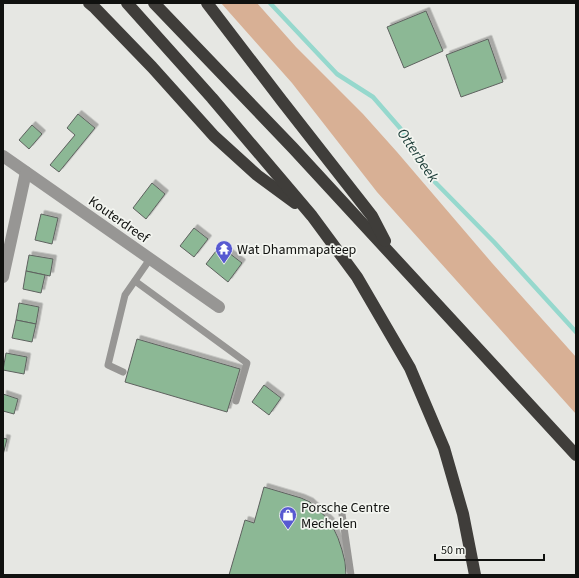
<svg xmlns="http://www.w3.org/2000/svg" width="579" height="578" viewBox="0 0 579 578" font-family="'Source Sans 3',sans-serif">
  <defs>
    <filter id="shadow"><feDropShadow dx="3.5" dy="-3.5" stdDeviation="0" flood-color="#0004"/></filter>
  </defs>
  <rect width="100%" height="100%" fill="#e6e7e3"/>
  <path fill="#d8b095" d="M221,3H257L296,47L363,114L397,152L492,263L576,357V414L377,192L292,83Z"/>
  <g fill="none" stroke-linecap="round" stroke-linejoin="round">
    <path stroke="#96d8cd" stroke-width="4.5" d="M270,3L337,74L373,97L400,128L429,176L494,242L576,332"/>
  </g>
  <g fill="#8cb895" stroke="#5e625f" filter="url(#shadow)">
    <path d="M426,11L443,51L404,68L387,27Z"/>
    <path d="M488,39L503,82L461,97L446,55Z"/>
    <path d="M78,114L95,128L59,172L50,165L75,135L67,128Z"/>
    <path d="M32,125L42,134L29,149L19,140Z"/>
    <path d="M152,183L165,194L146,219L133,208Z"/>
    <path d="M41,214L58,218L52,244L35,240Z"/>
    <path d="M194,228L208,239L194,257L180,246Z"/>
    <path d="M220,246L242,263L228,282L206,264Z"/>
    <path d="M29,255L53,259L50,276L26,271Z"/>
    <path d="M26,271L45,275L41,293L23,289Z"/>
    <path d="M19,303L39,307L36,324L16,320Z"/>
    <path d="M16,320L36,324L32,342L12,338Z"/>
    <path d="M137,339L240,369L227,412L125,382Z"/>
    <path d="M6,353L27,357L24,374L3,370Z"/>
    <path d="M264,385L281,398L269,415L252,402Z"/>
    <path d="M3,394L18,399L14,414L3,411Z"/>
    <path d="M3,438L7,439L3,455Z"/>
    <path d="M264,487L301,498L310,502L330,521L338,538L342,550L345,562L346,575H229L245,520L254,523Z"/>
  </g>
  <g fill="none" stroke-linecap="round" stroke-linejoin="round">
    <g stroke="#979694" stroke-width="7">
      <path d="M135,281L247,363L236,401"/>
      <path d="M123,372L108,365L125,295L150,259"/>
      <path d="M342,514L351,575"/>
    </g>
    <g stroke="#979694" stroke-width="12">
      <path d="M3,156L219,307"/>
      <path d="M3,277L26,172"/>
    </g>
    <g stroke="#3f3d3a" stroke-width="12">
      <path d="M89,3L95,8L152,67L214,136L257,175L295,203"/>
      <path d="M127,3L212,98L312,216L357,277L410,368L444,448L463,514L475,575"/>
      <path d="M154,3L293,148L576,455"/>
      <path d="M207,3L282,101L372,216L385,241"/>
    </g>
  </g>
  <defs>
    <g id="temple-pin" transform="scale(0.9)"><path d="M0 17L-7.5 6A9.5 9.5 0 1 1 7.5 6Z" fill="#5759d1" stroke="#f3f5f0"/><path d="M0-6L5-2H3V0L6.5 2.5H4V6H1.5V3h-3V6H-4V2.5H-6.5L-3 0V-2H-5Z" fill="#fff"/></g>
    <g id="shop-pin" transform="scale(0.9)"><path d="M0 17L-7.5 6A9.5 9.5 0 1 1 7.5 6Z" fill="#5759d1" stroke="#f3f5f0"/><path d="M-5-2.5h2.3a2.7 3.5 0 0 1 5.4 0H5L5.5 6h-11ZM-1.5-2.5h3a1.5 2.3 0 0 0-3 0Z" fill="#fff"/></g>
  </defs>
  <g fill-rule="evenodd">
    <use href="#temple-pin" x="224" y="249"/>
    <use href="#shop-pin" x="288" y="515"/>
  </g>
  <g text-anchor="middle" stroke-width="3.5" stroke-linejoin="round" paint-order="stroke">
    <g font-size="14" fill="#10110f" stroke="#f3f5f0">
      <text transform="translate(119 219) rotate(35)" y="5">Kouterdreef</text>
    </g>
    <g font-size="14" fill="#10110f" stroke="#f3f5f0" text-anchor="start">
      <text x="237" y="254">Wat Dhammapateep</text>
      <text x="301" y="512">Porsche Centre<tspan x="301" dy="16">Mechelen</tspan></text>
    </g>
    <g font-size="15" font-style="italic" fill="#193a35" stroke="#f3f5f0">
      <text transform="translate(418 155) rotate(56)" y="5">Otterbeek</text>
    </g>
  </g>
  <rect width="579" height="578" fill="none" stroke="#10110f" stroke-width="8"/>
  <path d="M435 554v6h109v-6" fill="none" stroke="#10110f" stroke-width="2"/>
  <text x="441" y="554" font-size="12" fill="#10110f" stroke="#f3f5f0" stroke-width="3" paint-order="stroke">50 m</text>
</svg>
